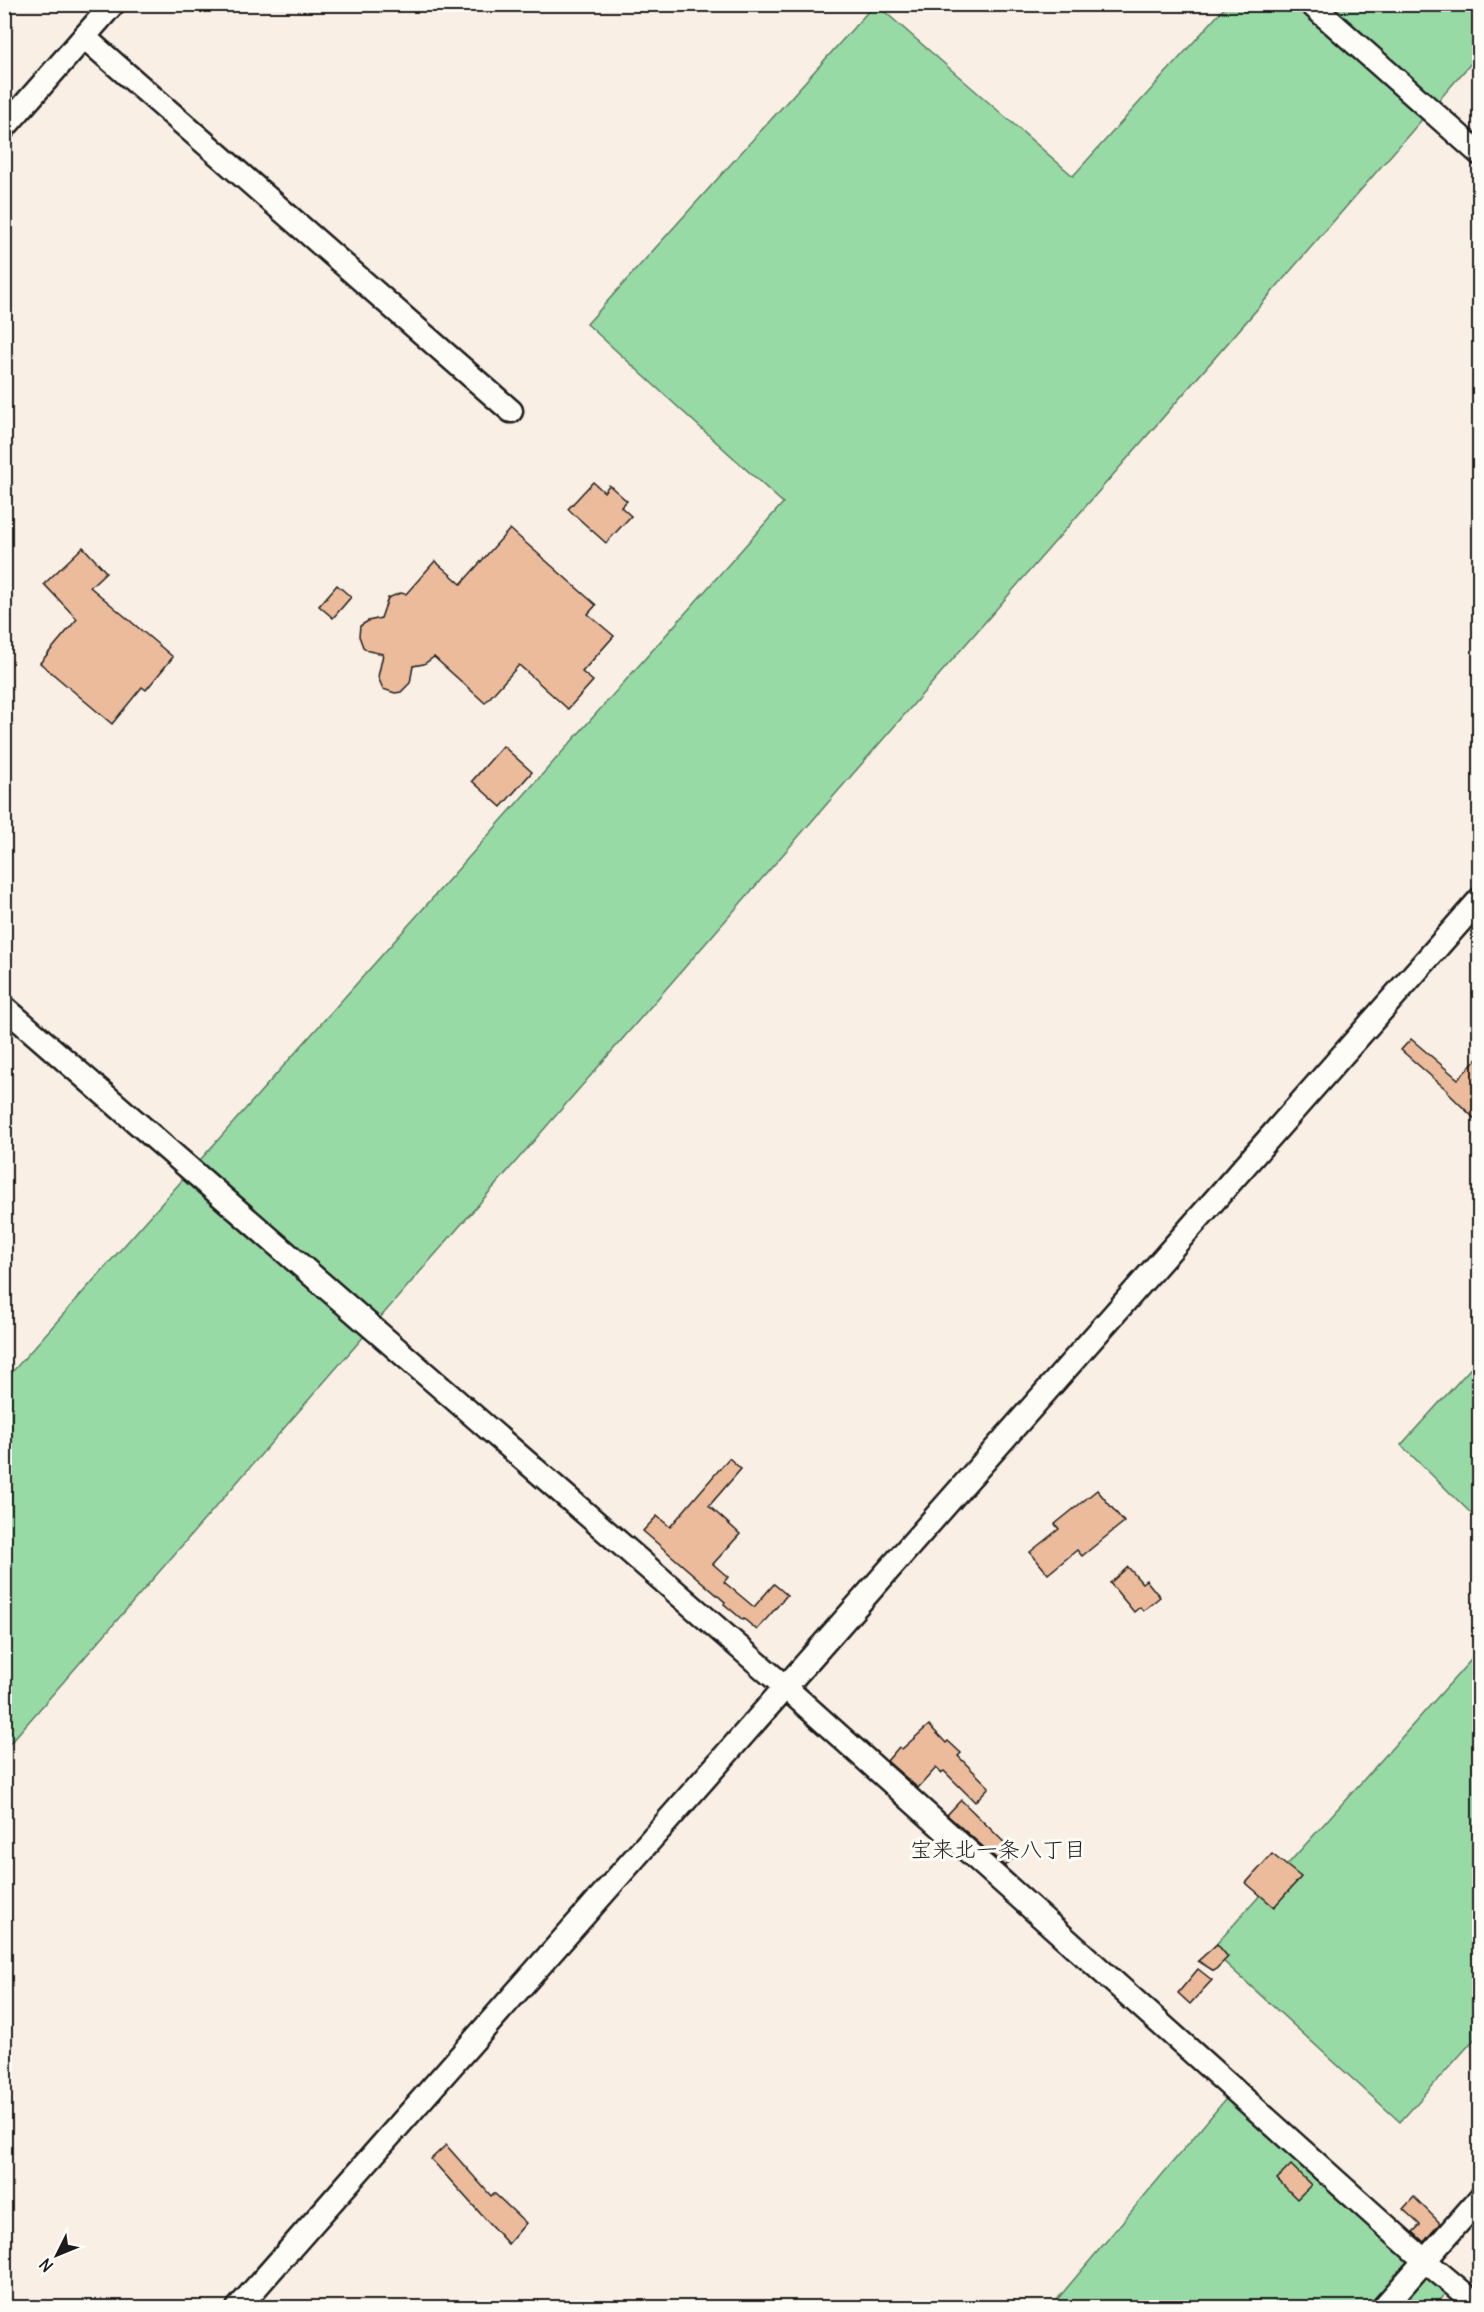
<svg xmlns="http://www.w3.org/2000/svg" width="1484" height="2312" viewBox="0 0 1484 2312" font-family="Delius,'Klee One',sans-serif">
  <rect width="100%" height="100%" fill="#f9efe5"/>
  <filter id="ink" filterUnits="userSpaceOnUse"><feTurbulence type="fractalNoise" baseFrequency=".0167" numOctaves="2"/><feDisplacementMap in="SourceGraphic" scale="12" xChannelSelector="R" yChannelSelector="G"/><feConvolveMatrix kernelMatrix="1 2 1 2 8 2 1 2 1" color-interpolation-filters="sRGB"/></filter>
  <g filter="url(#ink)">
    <g fill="#98daa5" stroke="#5a7b60" stroke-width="1.5">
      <path d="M874,5H877L1073,176L1227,5H1479V54L5,1749V1380L783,503L587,324Z"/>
      <path d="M1479,1359V1521L1401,1445Z"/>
      <path d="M1479,1651V2034L1400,2122L1211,1950Z"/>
      <path d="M1235,2088L1451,2287L1433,2307L1050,2308Z"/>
    </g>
    <g fill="#ebbb9b" stroke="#1c1c1c" stroke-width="1.5">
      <path d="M593,482L604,492L609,485L627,501L621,507L631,516L606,543L568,509Z"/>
      <path d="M510,529L596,605L588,614L614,636L582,672L593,681L568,709L519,665L485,703L434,657L424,664L413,666L410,683L401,692L395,693L383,689L378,677L383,654L369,651L363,647L359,636L360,626L368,621L381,618L388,598L400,593L406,594L435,561L461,584Z"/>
      <path d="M83,547L106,572L90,587L173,657L146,690L142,687L112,724L40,663L77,619L44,584Z"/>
      <path d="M337,585L351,597L333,618L319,606Z"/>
      <path d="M503,746L532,772L501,807L472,781Z"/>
      <path d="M1411,1039L1458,1079L1479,1057V1123L1447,1092L1448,1091L1401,1050Z"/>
      <path d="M729,1458L741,1469L709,1506L740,1534L713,1564L728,1577L724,1582L754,1607L774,1584L787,1595L757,1630L744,1619L743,1620L724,1604L725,1602L643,1531L657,1516L670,1527Z"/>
      <path d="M1097,1490L1124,1522L1082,1556L1077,1550L1048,1574L1030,1552L1059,1529L1055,1524Z"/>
      <path d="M1128,1567L1142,1583L1146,1580L1160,1597L1143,1611L1140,1607L1134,1612L1110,1583Z"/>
      <path d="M929,1725L946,1743L948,1741L961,1753L958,1756L989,1787L975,1802L944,1771L941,1773L936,1768L918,1788L887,1761L899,1747L902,1749Z"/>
      <path d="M961,1800L1017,1855L1005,1866L947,1815Z"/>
      <path d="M1272,1854L1301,1877L1274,1907L1246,1883Z"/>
      <path d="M1217,1944L1228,1957L1214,1971L1198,1961Z"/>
      <path d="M1198,1969L1212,1980L1190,2004L1178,1993Z"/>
      <path d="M446,2145L491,2196L494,2193L526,2223L508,2244L431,2159Z"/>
      <path d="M1291,2165L1311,2185L1297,2199L1277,2179Z"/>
      <path d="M1414,2197L1440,2223L1424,2242L1413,2232L1420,2225L1403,2209Z"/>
    </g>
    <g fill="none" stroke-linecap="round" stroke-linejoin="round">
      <g stroke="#1c1c1c" stroke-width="27">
        <g id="minor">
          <path d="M1311,4L1480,154"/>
          <path d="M84,37L511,411"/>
          <path d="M4,128L113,4"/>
          <path d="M4,1007L785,1687L1424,2260L1480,2307"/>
          <path d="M238,2308L1480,899"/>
          <path d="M1383,2308L1480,2198"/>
        </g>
      </g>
      <use href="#minor" stroke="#fdfcf7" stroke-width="22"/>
    </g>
  </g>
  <g text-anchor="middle" stroke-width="6" stroke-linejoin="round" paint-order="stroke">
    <g font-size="22" fill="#1c1c1c" stroke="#fdfcf7">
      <text x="998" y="1857">宝来北一条八丁目</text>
    </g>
  </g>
  <rect width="1484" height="2312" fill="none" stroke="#fdfcf7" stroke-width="24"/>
  <rect x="12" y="12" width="1460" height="2288" fill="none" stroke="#1c1c1c" stroke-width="2" filter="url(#ink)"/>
  <g transform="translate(57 2255) rotate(227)" stroke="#fdfcf7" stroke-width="4.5" paint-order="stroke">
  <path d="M0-4.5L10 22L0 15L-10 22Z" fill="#1c1c1c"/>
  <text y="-9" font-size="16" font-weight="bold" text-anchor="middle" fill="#1c1c1c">N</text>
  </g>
</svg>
